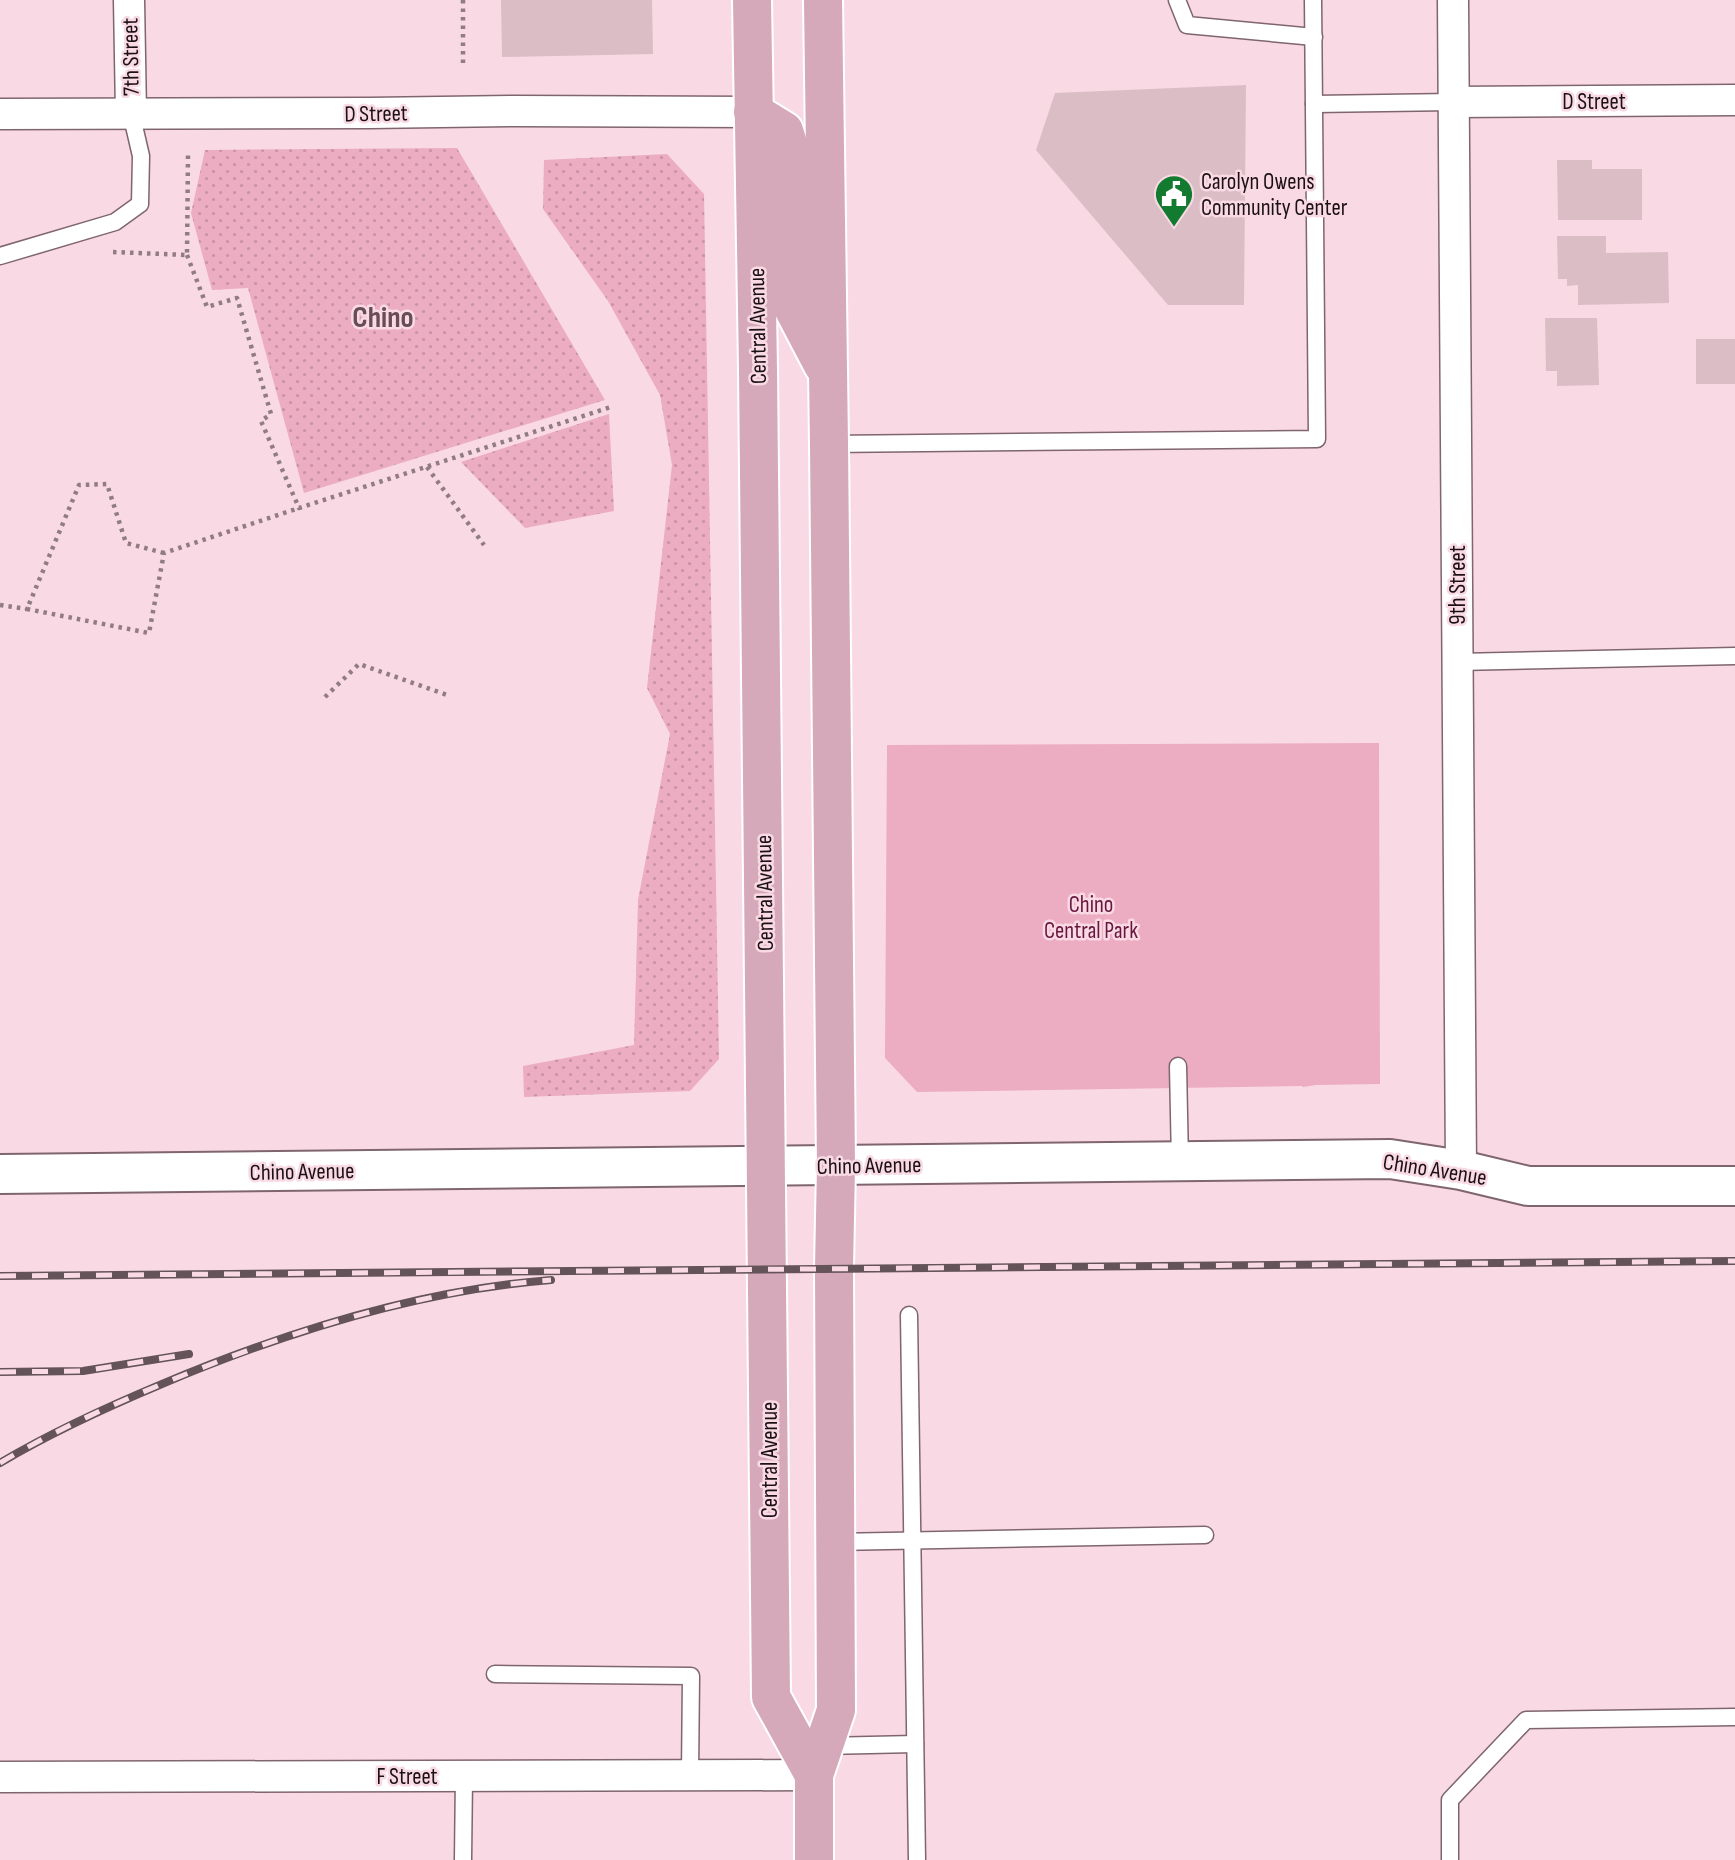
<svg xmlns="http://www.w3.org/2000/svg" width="1735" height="1860" viewBox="0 0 1735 1860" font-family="'Sofia Sans Condensed',sans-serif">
  <defs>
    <pattern id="grass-dots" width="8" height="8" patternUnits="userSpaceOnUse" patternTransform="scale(1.75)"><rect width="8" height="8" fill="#ecacc1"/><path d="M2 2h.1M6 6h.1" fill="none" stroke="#ca93a5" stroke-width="1.8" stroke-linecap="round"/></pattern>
  </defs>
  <rect width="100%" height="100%" fill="#f9dae4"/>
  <g fill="url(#grass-dots)">
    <path d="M457,148L605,400L304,493L248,288L212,290L191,213L205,150Z"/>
    <path d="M667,154L704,194L719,1059L690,1091L524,1097L523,1066L634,1045L638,900L670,734L647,688L672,465L660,395L608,301L543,209L544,160Z"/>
    <path d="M609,414L614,511L525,528L461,462Z"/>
  </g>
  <path fill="#ecacc1" d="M1379,743L1380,1084L1316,1085L1303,1087L1302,1086L917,1092L885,1058L887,745Z"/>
  <g fill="#dbbdc6">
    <path d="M501,0H652L653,54L502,57Z"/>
    <path d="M1246,85L1244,305H1168L1036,150L1055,93Z"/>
    <path d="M1557,160H1592V169H1642V220H1558Z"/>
    <path d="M1557,236H1606V253L1668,252L1669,303L1578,305V285L1567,286V279H1558Z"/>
    <path d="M1545,318H1597L1599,385L1557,386V371H1546Z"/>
    <rect x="1696" y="339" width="39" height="45"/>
  </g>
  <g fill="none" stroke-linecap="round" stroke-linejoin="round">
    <g stroke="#7f656e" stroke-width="19">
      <g id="service">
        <path d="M1177,0L1187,25L1314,37"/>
        <path d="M1314,104L1453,102"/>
        <path d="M0,256L115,222L140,204L141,156L131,113"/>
        <path d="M829,444L1317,439L1313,0"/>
        <path d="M1458,662L1735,656"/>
        <path d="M1178,1066L1180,1162"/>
        <path d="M909,1315L917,1860"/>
        <path d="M835,1542L1205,1535"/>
        <path d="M495,1674L691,1676L690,1775"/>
        <path d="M824,1746L915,1744"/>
        <path d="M463,1860L464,1776"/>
        <path d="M1450,1860V1800L1526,1720L1735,1717"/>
      </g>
    </g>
    <g stroke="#7f656e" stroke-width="33">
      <g id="minor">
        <path d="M129,0L131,113"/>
        <path d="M1453,0L1461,1170"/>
        <path d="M1453,102L1735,100"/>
        <path d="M0,114L370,113L516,111L753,112"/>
        <path d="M0,1777L814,1775"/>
      </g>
    </g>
    <g stroke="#7f656e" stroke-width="42">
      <path id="secondary" d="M0,1174L1390,1159L1461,1170L1528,1186H1735"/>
    </g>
    <g stroke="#fff" stroke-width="42">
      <g id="primary">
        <path d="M752,0L758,369L771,1697L814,1775"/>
        <path d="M753,112L784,131L789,147L792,306L823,365"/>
        <path d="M814,1860V1775L836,1710L834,1268L836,1166L829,444L823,0"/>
      </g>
    </g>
    <g stroke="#917c83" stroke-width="4.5" stroke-dasharray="3.5 5" stroke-linecap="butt">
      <path d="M463,0V63"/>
      <path d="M113,252L187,255L188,155"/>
      <path d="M187,255L207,307L237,298L271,414L261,421L299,508L611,407"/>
      <path d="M427,467L484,545"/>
      <path d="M164,553L126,543L107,484L79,485L27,609L149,633L164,553L299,508"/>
      <path d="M0,605L27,609"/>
      <path d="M325,697L359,664L450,696"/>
    </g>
    <use href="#service" stroke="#fff" stroke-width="16"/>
    <use href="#minor" stroke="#fff" stroke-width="30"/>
    <use href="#secondary" stroke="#fff" stroke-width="38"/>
    <use href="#primary" stroke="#d5a9b9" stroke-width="38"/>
    <g stroke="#645358" stroke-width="8">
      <g id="rail">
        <path d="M0,1276L1735,1261"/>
        <path d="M0,1372L83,1371L189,1354"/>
        <path d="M0,1463C52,1432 107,1407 162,1384C283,1333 420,1290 551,1280"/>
      </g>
    </g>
    <use href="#rail" stroke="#f9dae4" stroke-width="5" stroke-dasharray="16" stroke-linecap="butt"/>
  </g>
  <defs>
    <g id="civic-pin" transform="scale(2.0125)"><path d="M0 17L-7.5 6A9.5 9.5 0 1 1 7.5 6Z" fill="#137b2f" stroke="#f9dae4"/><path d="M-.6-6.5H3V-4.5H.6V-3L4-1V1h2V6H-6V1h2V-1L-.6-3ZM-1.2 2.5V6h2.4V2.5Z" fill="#fff"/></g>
  </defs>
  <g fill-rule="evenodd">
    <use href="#civic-pin" x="1174" y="194"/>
  </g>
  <g text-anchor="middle" stroke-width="5" stroke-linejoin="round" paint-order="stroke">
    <g font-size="23" fill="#1b1114" stroke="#f9dae4">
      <text transform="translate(130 57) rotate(-91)" y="8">7th Street</text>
      <text x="1594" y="109">D Street</text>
      <text transform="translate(376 113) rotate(-1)" y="8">D Street</text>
      <text transform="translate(757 326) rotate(-91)" y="8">Central Avenue</text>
      <text transform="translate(1457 585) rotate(-90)" y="8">9th Street</text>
      <text transform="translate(764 893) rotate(-91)" y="8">Central Avenue</text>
      <text transform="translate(869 1165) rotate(-1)" y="8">Chino Avenue</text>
      <text transform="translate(1435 1169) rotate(9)" y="8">Chino Avenue</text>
      <text transform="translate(302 1171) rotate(-1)" y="8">Chino Avenue</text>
      <text transform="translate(769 1460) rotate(-90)" y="8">Central Avenue</text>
      <text x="407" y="1784">F Street</text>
    </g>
    <g font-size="23" fill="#1b1114" stroke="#f9dae4" text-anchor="start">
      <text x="1201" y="189">Carolyn Owens<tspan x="1201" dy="26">Community Center</tspan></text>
    </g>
    <g font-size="23" fill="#69163d" stroke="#f9dae4">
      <text x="1091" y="912">Chino<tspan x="1091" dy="26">Central Park</tspan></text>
    </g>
    <g font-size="30" font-weight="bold" fill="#674d56" stroke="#f9dae4">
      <text x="383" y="327">Chino</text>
    </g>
  </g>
</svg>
